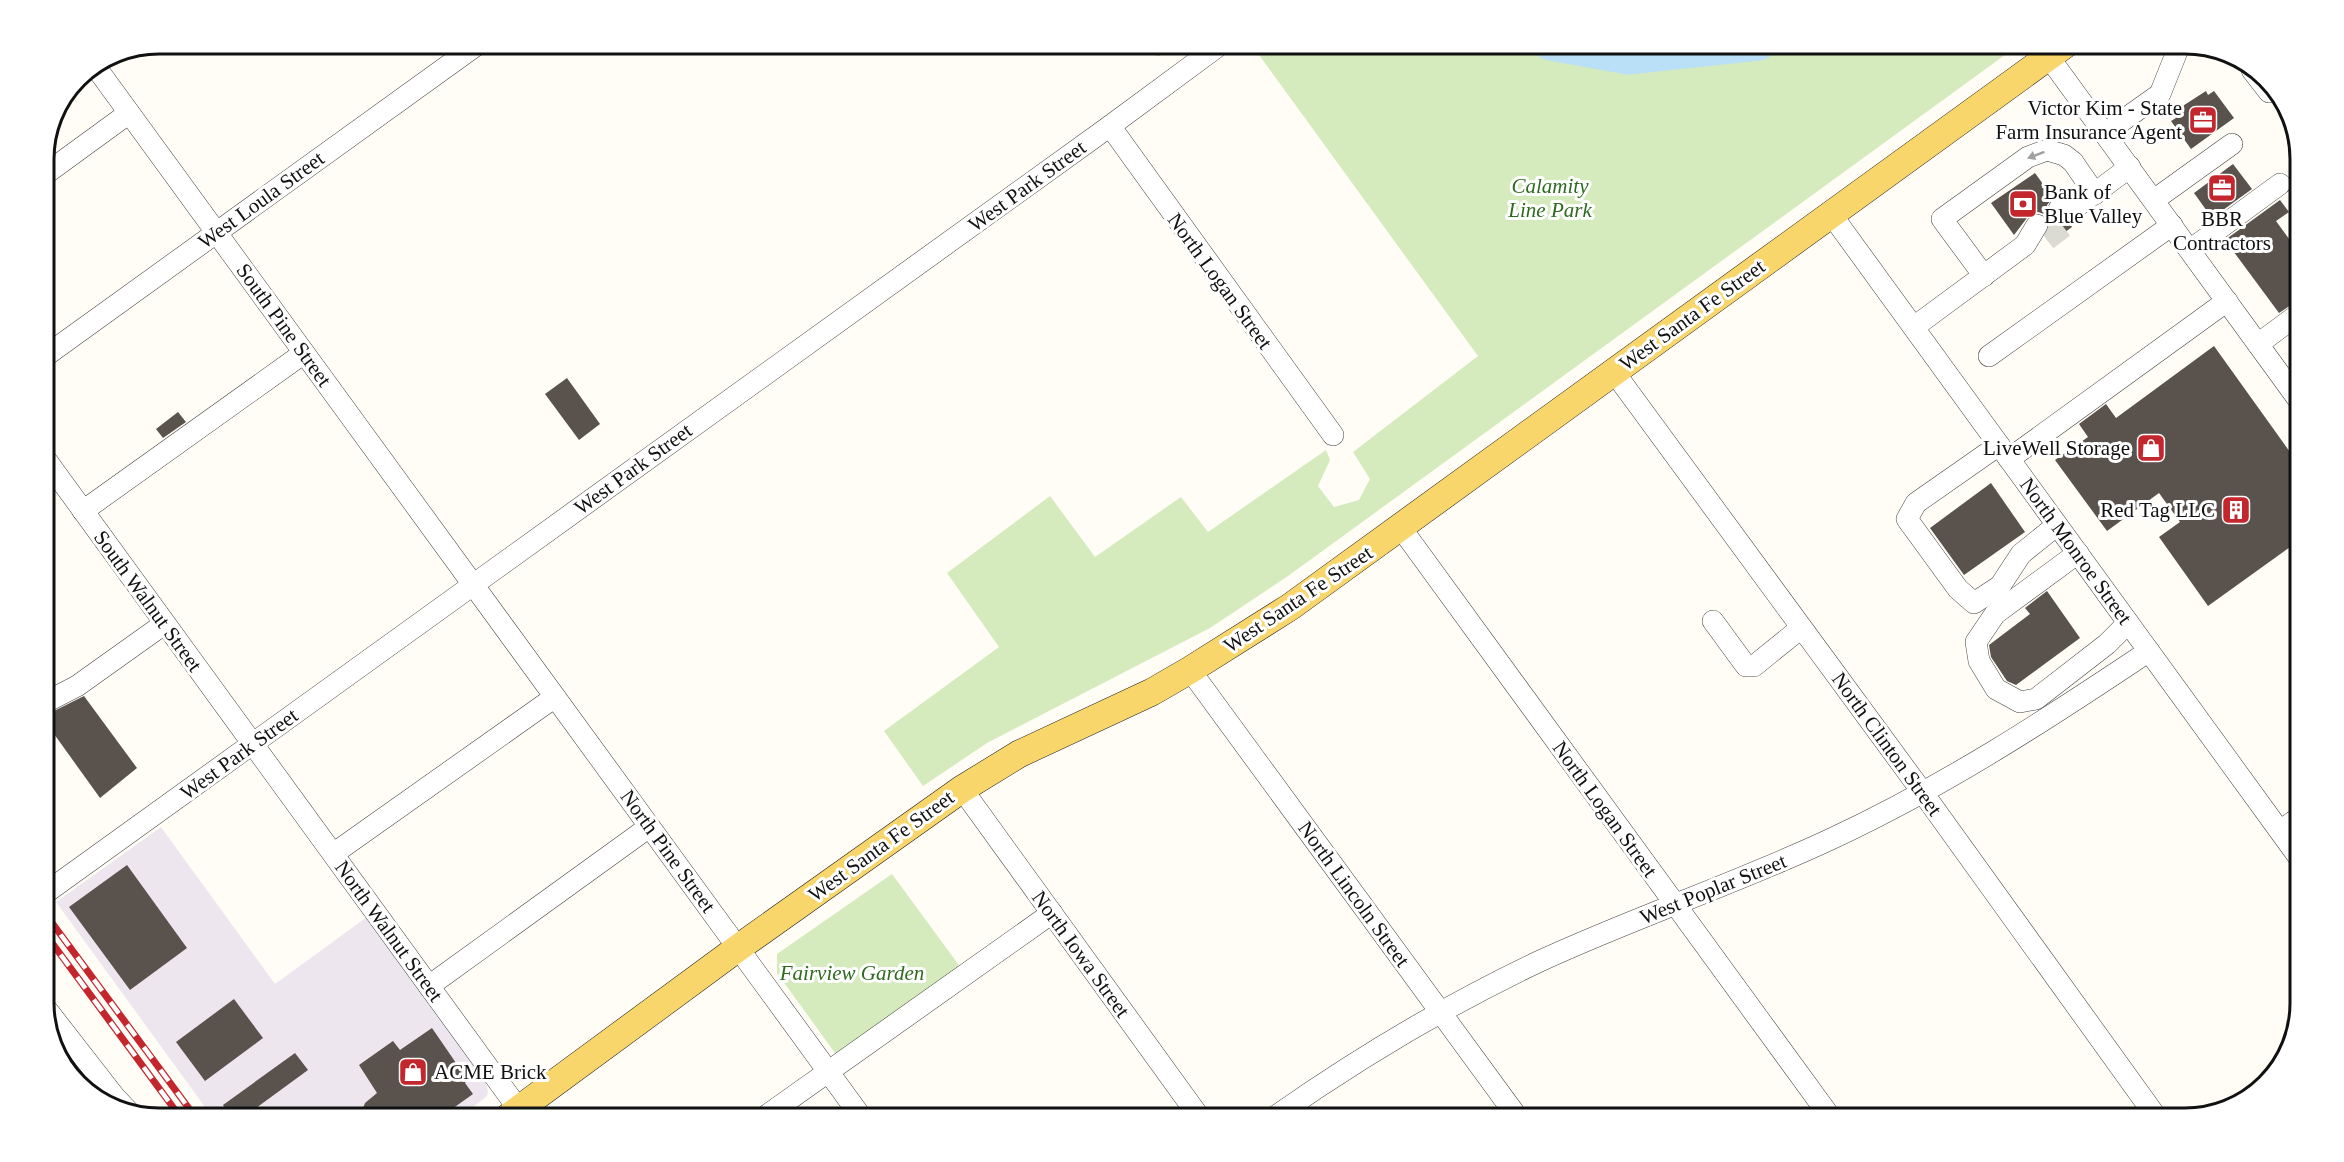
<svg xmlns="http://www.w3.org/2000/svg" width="2344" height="1162" viewBox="0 0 2344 1162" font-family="Georgia,serif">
  <rect width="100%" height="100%" fill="#fffdf5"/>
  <path fill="#eee6ef" d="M161,827L275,984L367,917L484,1078L488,1091L487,1096L459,1118H213L56,902Z"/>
  <g fill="#d5ebbd">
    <path d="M1251,44H1550L1628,58L1759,44H2020L1288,576L1210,628L987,743L923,786L884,731L999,647L947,573L1050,496L1095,557L1181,497L1208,532L1326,450L1330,460L1318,486L1334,507L1359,500L1370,479L1353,452L1478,356Z"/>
    <path d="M892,874L961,968L838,1057L777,973V954Z"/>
  </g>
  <g fill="#b9dc9c">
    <path d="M1112,44H1175L1159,56Z"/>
    <path d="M1550,44H1759L1628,58Z"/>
  </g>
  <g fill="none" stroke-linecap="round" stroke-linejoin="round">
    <path stroke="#b9e0f7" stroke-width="33" d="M1550,44L1628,58L1759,44"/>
  </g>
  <g fill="#5a524d">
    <path d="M2206,91L2208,95L2214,91L2234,118L2191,149L2171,121L2176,118L2174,114L2178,109Z"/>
    <path d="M2233,164L2252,189L2212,218L2194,193Z"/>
    <path d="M2035,173L2053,198L2047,205L2048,216L2055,221H2068L2072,227L2050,243L2045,236L2050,225L2044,214L2038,212L2030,214L2014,235L1991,203Z"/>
    <path d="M2280,200L2289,212L2276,221L2300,254V299L2279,313L2225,240Z"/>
    <path d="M2214,346L2300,466V540L2208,606L2159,537L2180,522L2159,493L2107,531L2055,460L2088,437L2079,424L2106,404L2116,418Z"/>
    <path d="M567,378L600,424L579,440L545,394Z"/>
    <path d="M178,412L186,422L163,438L156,429Z"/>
    <path d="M1991,483L2025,532L1964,575L1930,528Z"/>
    <path d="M2047,591L2080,638L2016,685L2007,681L1991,657L1989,645L2030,614L2025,608Z"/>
    <path d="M84,696L137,768L100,798L44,720V716Z"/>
    <path d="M127,865L187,948L130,990L69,907Z"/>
    <path d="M234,999L263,1038L205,1081L176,1042Z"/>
    <path d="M432,1028L467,1079L465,1083L473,1094L438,1119H359L365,1103L377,1093L359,1065L393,1041L400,1050Z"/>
    <path d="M295,1053L308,1070L241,1119H232L223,1105Z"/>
  </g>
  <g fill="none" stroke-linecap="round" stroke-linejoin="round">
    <path stroke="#dbdad3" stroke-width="21" stroke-dasharray="21 10" stroke-linecap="butt" d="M2047,240L2069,223"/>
    <g stroke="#444" stroke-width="22">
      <g id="minor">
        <path d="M2048,56L2300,402"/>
        <path d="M95,66L862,1118"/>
        <path d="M2252,70L2269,92"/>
        <path d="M1110,126L1333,435"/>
        <path d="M2105,133L2160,94L2180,44"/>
        <path d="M44,175L129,113"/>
        <path d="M2154,200L2232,144"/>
        <path d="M2059,209L2076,207L2130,167"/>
        <path d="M1831,214L2300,859"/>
        <path d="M2190,250L2280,184"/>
        <path d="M1984,276L1942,219L2028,157L2047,150L2064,155L2073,162L2095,194"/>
        <path d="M1914,327L2025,245L2037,225"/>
        <path d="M2258,344L2300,313"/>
        <path d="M1989,356L2172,225"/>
        <path d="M44,357L478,44"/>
        <path d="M1614,372L1923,793L2157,1118"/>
        <path d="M1999,445L1916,503L1907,519L1958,589L1974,603L2000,586L2021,554L2057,525"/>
        <path d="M44,457L525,1118"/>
        <path d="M2009,459L2227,301"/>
        <path d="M83,511L304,353"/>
        <path d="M1401,528L1831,1118"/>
        <path d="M2078,553L1995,614L1976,642L1979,661L1996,689L2020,702L2036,699L2107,644L2128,623"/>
        <path d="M1713,621L1746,666H1754L1801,628"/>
        <path d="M1190,670L1518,1118"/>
        <path d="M44,703L77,686L164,624"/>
        <path d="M962,789L1200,1118"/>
        <path d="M2280,831L2300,817"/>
        <path d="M333,854L555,697"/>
        <path d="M44,894L1110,126L1221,44"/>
        <path d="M429,986L649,827"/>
        <path d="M44,1006L114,1096L129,1112"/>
        <path d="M763,1118L1052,913"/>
        <path d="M1273,1118C1357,1059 1447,1005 1540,961C1635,917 1735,884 1831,839C1943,787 2046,720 2149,651"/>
      </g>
    </g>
    <g stroke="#222" stroke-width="28">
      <path id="major" d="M507,1118L738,948L962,789L1019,754L1152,692L1190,670L1290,607L2066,44"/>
    </g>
    <use href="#minor" stroke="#fff" stroke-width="21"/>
    <use href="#major" stroke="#f9d66b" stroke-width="27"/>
    <g stroke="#c4262e" stroke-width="7">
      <g id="rail">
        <path d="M44,912L196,1118"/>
        <path d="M44,932L181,1118"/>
      </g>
    </g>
    <use href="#rail" stroke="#fff" stroke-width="4.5" stroke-dasharray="14" stroke-linecap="butt"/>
  </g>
  <defs><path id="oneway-solid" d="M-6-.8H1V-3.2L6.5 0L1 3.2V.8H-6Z" transform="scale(1.5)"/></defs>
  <use fill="#a0a0a0" href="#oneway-solid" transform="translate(2036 155) rotate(159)"/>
  <defs>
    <g id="office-square" transform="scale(1.5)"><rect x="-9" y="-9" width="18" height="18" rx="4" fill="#c4262e" stroke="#fff"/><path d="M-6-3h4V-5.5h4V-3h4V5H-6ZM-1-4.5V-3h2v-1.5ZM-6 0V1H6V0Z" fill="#fff"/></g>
    <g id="bank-square" transform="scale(1.5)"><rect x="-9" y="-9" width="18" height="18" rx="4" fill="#c4262e" stroke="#fff"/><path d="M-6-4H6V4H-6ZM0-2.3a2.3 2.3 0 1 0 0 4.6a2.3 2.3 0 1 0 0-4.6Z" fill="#fff"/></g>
    <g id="shop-square" transform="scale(1.5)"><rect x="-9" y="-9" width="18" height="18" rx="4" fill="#c4262e" stroke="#fff"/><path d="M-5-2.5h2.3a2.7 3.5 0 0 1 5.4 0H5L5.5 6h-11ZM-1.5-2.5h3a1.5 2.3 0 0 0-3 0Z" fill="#fff"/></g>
    <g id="building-square" transform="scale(1.5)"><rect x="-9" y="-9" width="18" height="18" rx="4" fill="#c4262e" stroke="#fff"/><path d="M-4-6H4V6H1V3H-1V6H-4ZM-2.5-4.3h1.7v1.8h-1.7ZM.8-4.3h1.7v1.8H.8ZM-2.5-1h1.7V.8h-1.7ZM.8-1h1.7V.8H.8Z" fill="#fff"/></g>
  </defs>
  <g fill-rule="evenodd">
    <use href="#office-square" x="2203" y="120"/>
    <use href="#office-square" x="2222" y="188"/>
    <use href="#bank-square" x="2023" y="204"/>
    <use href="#shop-square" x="2151" y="448"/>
    <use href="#building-square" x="2236" y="510"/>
    <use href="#shop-square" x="413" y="1072"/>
  </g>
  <g text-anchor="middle" stroke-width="6" stroke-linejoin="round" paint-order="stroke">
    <g font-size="21" fill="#111" stroke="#fff" text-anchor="end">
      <text x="2182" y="115">Victor Kim - State<tspan x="2182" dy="24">Farm Insurance Agent</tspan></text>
      <text x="2044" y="199" text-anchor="start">Bank of<tspan x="2044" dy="24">Blue Valley</tspan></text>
      <text x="2222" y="226" text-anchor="middle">BBR<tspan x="2222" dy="24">Contractors</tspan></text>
      <text x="2130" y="455">LiveWell Storage</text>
      <text x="2215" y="517">Red Tag LLC</text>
      <text x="434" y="1079" text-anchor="start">ACME Brick</text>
    </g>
    <g font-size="21" fill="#111" stroke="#fff">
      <text transform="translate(1027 186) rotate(-36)" y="7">West Park Street</text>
      <text transform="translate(261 200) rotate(-36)" y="7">West Loula Street</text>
      <text transform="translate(1220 281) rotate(54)" y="7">North Logan Street</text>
      <text transform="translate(1692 315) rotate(-36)" y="7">West Santa Fe Street</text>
      <text transform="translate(284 325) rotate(54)" y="7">South Pine Street</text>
      <text transform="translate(633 469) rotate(-36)" y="7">West Park Street</text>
      <text transform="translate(2076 551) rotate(54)" y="7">North Monroe Street</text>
      <text transform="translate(1298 599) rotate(-34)" y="7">West Santa Fe Street</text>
      <text transform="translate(148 601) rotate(54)" y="7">South Walnut Street</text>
      <text transform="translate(1887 744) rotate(54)" y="7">North Clinton Street</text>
      <text transform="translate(239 754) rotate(-36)" y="7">West Park Street</text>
      <text transform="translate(1605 809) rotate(54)" y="7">North Logan Street</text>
      <text transform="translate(881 846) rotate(-36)" y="7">West Santa Fe Street</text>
      <text transform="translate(668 851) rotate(54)" y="7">North Pine Street</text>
      <text transform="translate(1713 889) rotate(-22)" y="7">West Poplar Street</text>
      <text transform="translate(1354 894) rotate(54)" y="7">North Lincoln Street</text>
      <text transform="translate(389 931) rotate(54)" y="7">North Walnut Street</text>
      <text transform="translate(1081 954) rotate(54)" y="7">North Iowa Street</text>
    </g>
    <g font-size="21" font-style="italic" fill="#2f6b1f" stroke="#fff">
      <text x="1550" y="193">Calamity<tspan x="1550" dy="24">Line Park</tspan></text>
      <text x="852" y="980">Fairview Garden</text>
    </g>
  </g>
  <path d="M0 0H2344V1162H0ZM159 54H2185A105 105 0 0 1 2290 159V1003A105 105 0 0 1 2185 1108H159A105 105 0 0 1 54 1003V159A105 105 0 0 1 159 54Z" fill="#fff" fill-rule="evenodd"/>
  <path fill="none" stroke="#111" stroke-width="3" d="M159 54H2185A105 105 0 0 1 2290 159V1003A105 105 0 0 1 2185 1108H159A105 105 0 0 1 54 1003V159A105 105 0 0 1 159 54Z"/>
</svg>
